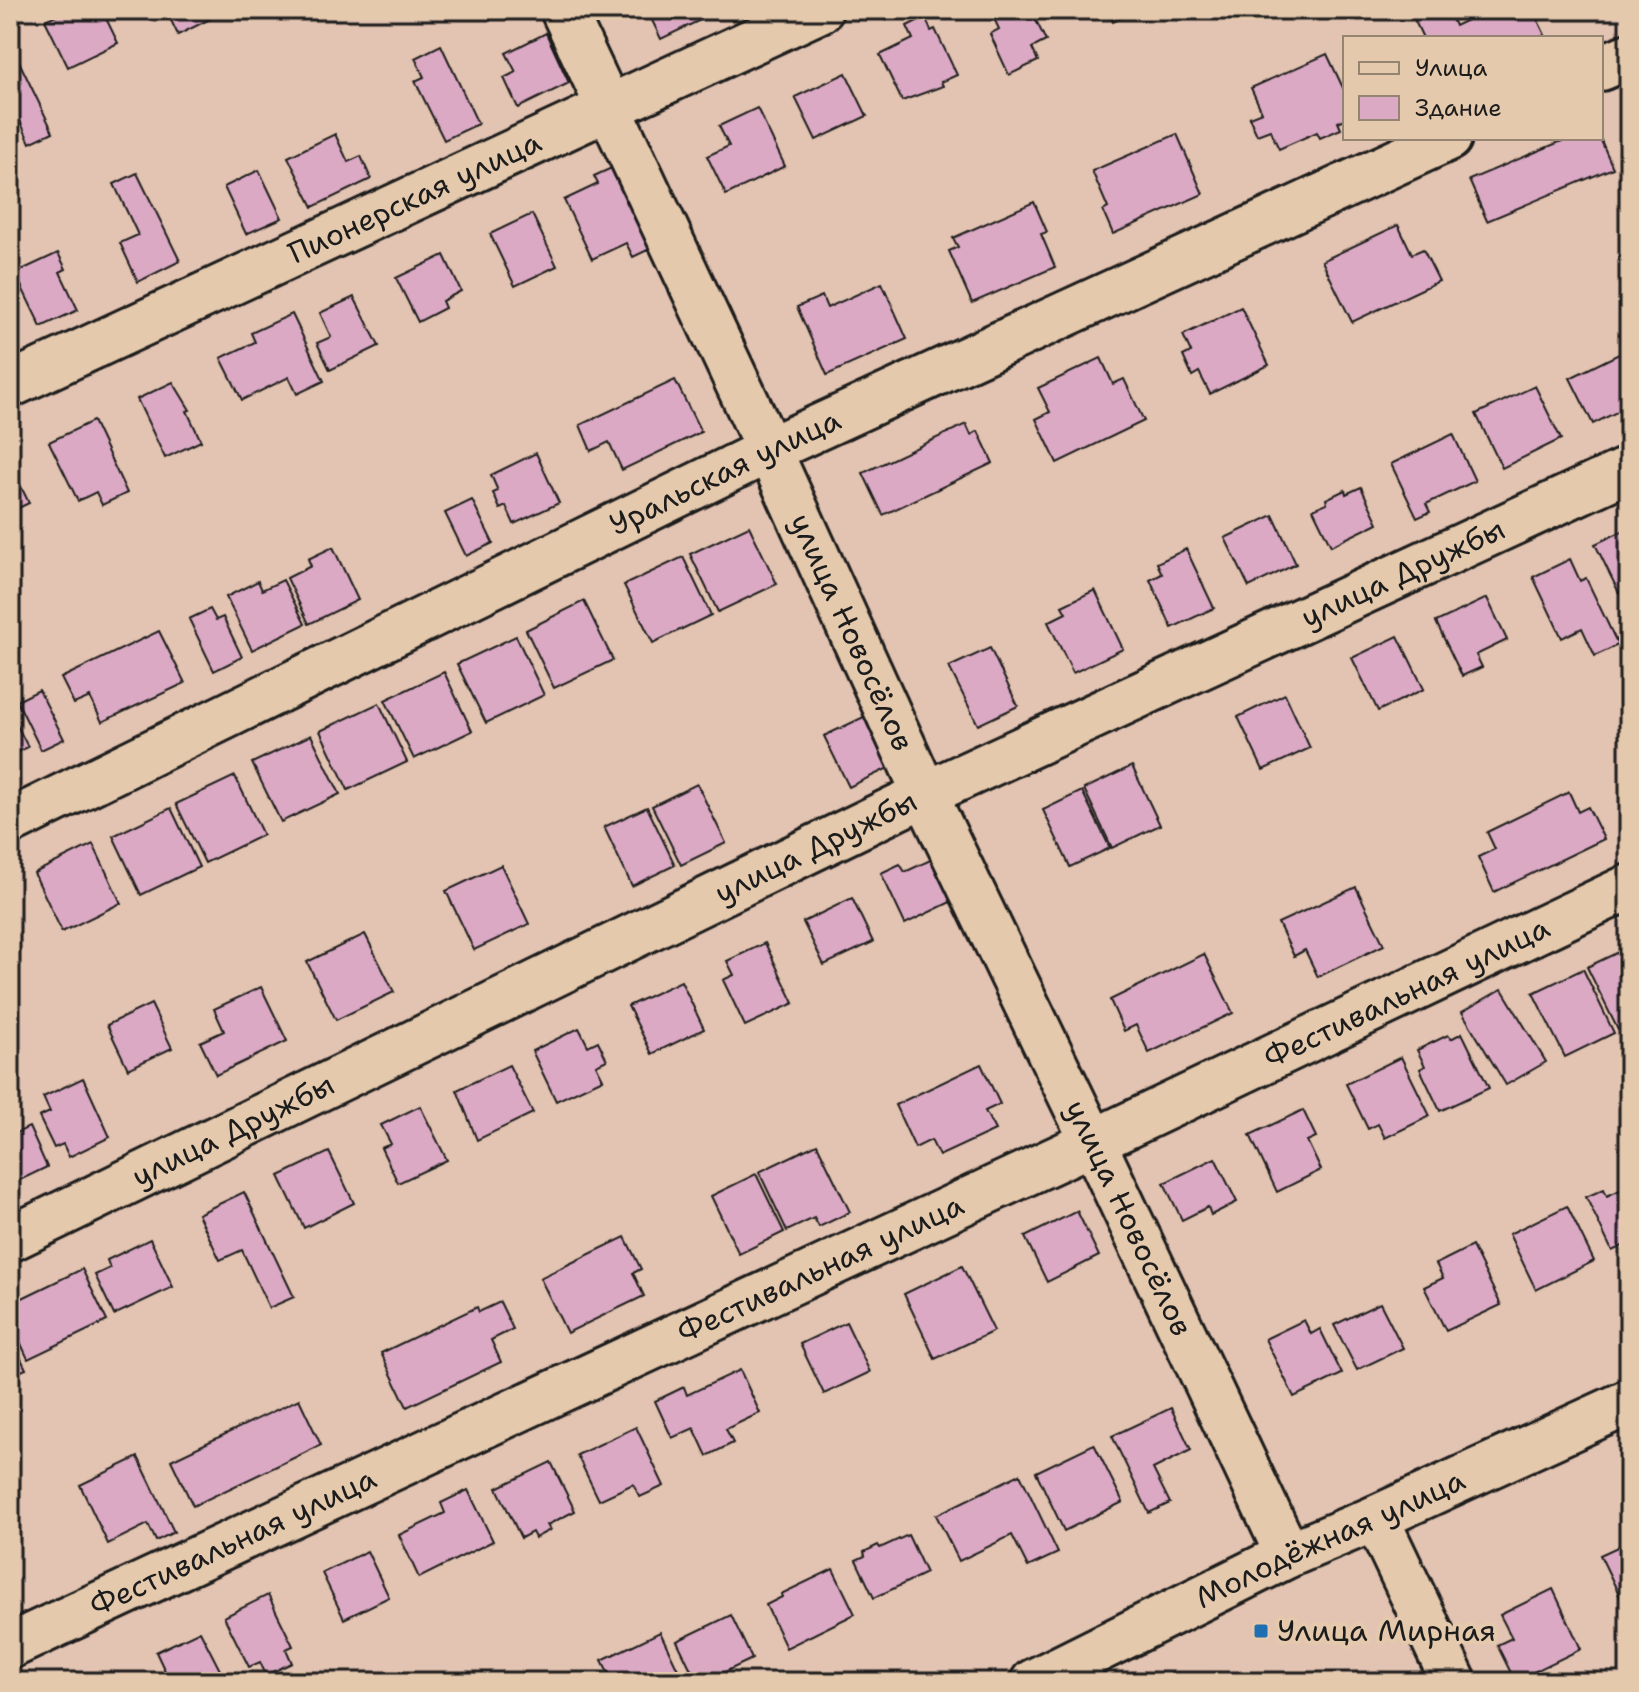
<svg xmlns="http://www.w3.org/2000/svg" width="1639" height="1692" viewBox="0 0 1639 1692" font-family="'Shantell Sans',sans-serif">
  <rect width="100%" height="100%" fill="#e3c3b1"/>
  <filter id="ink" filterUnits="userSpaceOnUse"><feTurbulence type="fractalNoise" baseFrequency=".0125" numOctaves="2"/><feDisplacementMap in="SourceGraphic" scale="16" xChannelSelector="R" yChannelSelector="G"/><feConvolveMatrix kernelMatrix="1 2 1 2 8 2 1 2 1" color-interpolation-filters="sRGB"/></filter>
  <g filter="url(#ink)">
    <g fill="#dca9c4" stroke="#1c1c1c" stroke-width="2">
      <path d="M76,10H102L118,43L68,67L45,20L65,11L66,14Z"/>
      <path d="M166,10H216L218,15L178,35Z"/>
      <path d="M647,10H714L715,13L661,39Z"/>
      <path d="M990,10H1031L1046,41L1032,48L1038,61L1009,75L990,34L999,29Z"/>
      <path d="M1107,10H1138L1113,22Z"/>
      <path d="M1434,10H1448L1455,26L1488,10H1533L1545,35L1538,38H1423L1414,19Z"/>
      <path d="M925,17L931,31L935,29L957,75L941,82L943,86L902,101L880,55L913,39L907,26Z"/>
      <path d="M546,33L569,83L518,108L504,78L516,72L506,53Z"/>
      <path d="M441,45L478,124L444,140L415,81L424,77L415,58Z"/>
      <path d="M12,47L53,132L30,143L16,112L10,115Z"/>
      <path d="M1327,54L1345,92V119L1338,122L1341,129L1320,138L1317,132L1279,149L1270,130L1257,135L1249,117L1262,112L1251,88Z"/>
      <path d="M846,73L867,116L816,140L795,97Z"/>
      <path d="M757,108L785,166L726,195L707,156L729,146L719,126Z"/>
      <path d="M335,134L348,162L361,156L371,179L313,207L288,157Z"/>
      <path d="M1177,134L1203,194L1113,234L1103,211L1108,208L1092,171Z"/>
      <path d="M1569,138H1600L1613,168L1487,221L1469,180Z"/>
      <path d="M618,165L656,246L633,257L626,243L592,259L564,200L598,184L594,176Z"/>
      <path d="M259,170L282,218L246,234L224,187Z"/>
      <path d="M137,173L180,261L138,282L120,243L138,235L114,184Z"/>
      <path d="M1034,202L1047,232L1041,234L1055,267L972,303L949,251L958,247L953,238Z"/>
      <path d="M532,214L557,266L515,286L490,234Z"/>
      <path d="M1398,225L1412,254L1423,249L1439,281L1352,322L1322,261Z"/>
      <path d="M58,253L66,269L60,272L78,310L41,327L15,273Z"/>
      <path d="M444,255L461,291L442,301L445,308L418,322L396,278Z"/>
      <path d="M882,283L907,339L827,375L797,307L822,296L827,308Z"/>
      <path d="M354,297L379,346L330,370L317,343L331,337L320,313Z"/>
      <path d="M1241,307L1269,365L1210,394L1199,372L1192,376L1183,356L1191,352L1183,335Z"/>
      <path d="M292,314L324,381L297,394L289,377L242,400L221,358L255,342L251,333Z"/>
      <path d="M1629,349V406L1593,424L1570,378Z"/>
      <path d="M1101,358L1113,384L1124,379L1144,421L1057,463L1036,419L1050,412L1038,388Z"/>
      <path d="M675,380L701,432L622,470L609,442L591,451L580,425Z"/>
      <path d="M173,382L190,410L187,411L201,441L165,458L137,399Z"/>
      <path d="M1535,386L1561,439L1502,468L1476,414Z"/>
      <path d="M93,421L127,493L102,505L96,492L78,501L49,442Z"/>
      <path d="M966,424L971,435L978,431L993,463L883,515L863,473Z"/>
      <path d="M1453,434L1475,481L1426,504L1430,512L1417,518L1391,464Z"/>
      <path d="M536,453L559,503L514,524L506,506L500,509L493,493L498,491L491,475Z"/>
      <path d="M10,464L29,503L10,512Z"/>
      <path d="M1361,487L1378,523L1331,546L1313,509L1327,503L1326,499L1345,490L1346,494Z"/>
      <path d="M472,500L493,543L466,556L445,513Z"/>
      <path d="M1273,515L1296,564L1249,587L1225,538Z"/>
      <path d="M749,526L777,584L718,612L690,554Z"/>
      <path d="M1629,528V588L1619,593L1595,544Z"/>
      <path d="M333,547L358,600L309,624L287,578L311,566L308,559Z"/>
      <path d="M1186,549L1214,608L1172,628L1150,580L1162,574L1157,563Z"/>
      <path d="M683,557L711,615L653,643L624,585Z"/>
      <path d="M1570,559L1580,581L1586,578L1618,645L1595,656L1582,628L1562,638L1533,577Z"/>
      <path d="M283,580L305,624L252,650L226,597L258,581L262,590Z"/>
      <path d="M1095,590L1123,649L1073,673L1048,622L1066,613L1062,606Z"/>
      <path d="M1487,598L1507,640L1476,655L1482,667L1462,676L1436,622Z"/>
      <path d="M584,601L613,660L554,688L526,630Z"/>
      <path d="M210,609L216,620L223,617L242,657L214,671L189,619Z"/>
      <path d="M159,631L185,683L102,722L90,697L74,704L61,678Z"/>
      <path d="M516,636L544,695L486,723L457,664Z"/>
      <path d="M1398,636L1424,689L1378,711L1352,658Z"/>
      <path d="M990,648L1018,706L978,725L949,667Z"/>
      <path d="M444,672L472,731L414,759L385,700Z"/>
      <path d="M39,690L64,739L41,750L17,701Z"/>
      <path d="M1285,694L1310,748L1263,770L1238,717Z"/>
      <path d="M379,703L407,762L348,790L320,731Z"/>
      <path d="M10,712L28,747L10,756Z"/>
      <path d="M874,712L899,763L849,787L824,736Z"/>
      <path d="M311,735L340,794L281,822L252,763Z"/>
      <path d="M1132,766L1160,825L1112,848L1084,789Z"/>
      <path d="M235,776L263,835L205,863L176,804Z"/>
      <path d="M697,784L726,843L681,865L652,806Z"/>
      <path d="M1082,791L1110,848L1070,867L1043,810Z"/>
      <path d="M1569,792L1578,812L1588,807L1604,839L1494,892L1478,857L1495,849L1487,832Z"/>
      <path d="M647,807L675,865L632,886L604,827Z"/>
      <path d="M171,808L199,867L141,895L113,836Z"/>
      <path d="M93,844L121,903L62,932L34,873Z"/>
      <path d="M941,855L961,897L905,924L881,873L900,864L905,872Z"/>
      <path d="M501,865L529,924L474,950L446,891Z"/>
      <path d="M1356,887L1384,945L1318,977L1305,950L1294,956L1278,923Z"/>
      <path d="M852,898L873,942L824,965L803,922Z"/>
      <path d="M365,934L394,992L336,1020L307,962Z"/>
      <path d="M765,943L794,1003L745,1026L723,980L734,975L727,961Z"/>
      <path d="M1629,947V1025L1618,1030L1587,967Z"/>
      <path d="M1204,954L1233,1013L1149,1053L1136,1025L1124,1031L1110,1000Z"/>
      <path d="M1583,969L1614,1033L1565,1057L1533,993Z"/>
      <path d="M681,981L704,1029L652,1054L628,1006Z"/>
      <path d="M261,987L287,1041L216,1075L200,1042L224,1031L214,1009Z"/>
      <path d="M1502,989L1546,1062L1506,1085L1462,1012Z"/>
      <path d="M151,1004L172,1048L128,1069L107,1025Z"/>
      <path d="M579,1028L588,1046L598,1041L607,1060L596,1065L603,1079L556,1101L532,1051Z"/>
      <path d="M1462,1033L1489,1088L1440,1111L1420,1069L1425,1066L1417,1050L1448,1035L1451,1039Z"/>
      <path d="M1401,1057L1430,1116L1385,1138L1378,1124L1368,1129L1346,1084Z"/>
      <path d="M981,1064L1000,1104L985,1111L995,1130L939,1156L931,1140L915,1148L895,1105Z"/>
      <path d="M509,1065L533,1113L477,1140L457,1090Z"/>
      <path d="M83,1078L110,1137L69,1157L63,1144L54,1148L39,1117L50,1112L43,1097Z"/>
      <path d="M420,1106L447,1160L398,1183L381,1148L391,1144L381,1125Z"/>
      <path d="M1303,1110L1316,1137L1307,1141L1321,1170L1277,1192L1250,1135Z"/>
      <path d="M29,1127L47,1167L16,1182L10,1169V1136Z"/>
      <path d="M817,1144L850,1212L819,1227L814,1218L787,1231L759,1172Z"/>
      <path d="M329,1152L354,1203L304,1228L279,1176Z"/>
      <path d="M1215,1158L1237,1202L1211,1215L1208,1207L1182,1220L1164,1183Z"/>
      <path d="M756,1174L784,1232L739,1254L711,1196Z"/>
      <path d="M1629,1186V1243L1612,1251L1586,1197L1604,1189L1607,1196Z"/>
      <path d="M244,1192L294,1297L269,1308L242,1250L220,1260L198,1214Z"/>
      <path d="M1567,1206L1594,1261L1536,1290L1509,1234Z"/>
      <path d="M1077,1211L1099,1256L1047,1282L1025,1237Z"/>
      <path d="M625,1237L641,1269L633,1273L644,1296L567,1333L540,1278Z"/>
      <path d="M150,1239L173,1287L114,1315L95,1275L110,1268L107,1260Z"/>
      <path d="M1472,1246L1501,1305L1446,1331L1424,1287L1443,1278L1436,1264Z"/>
      <path d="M962,1266L994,1331L935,1359L904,1294Z"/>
      <path d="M82,1269L107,1321L28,1359L10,1320V1304Z"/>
      <path d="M500,1302L513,1329L491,1340L501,1362L407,1407L381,1353L477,1307L479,1312Z"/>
      <path d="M1380,1303L1403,1348L1357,1370L1334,1325Z"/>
      <path d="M1304,1320L1311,1334L1320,1329L1342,1374L1294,1397L1265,1339Z"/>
      <path d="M846,1322L870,1372L824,1394L800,1344Z"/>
      <path d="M10,1336L26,1369L10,1376Z"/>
      <path d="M740,1370L760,1413L726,1429L733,1443L707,1456L694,1428L672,1438L655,1401L684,1387L687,1395Z"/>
      <path d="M299,1399L321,1445L193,1506L171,1460Z"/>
      <path d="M1171,1408L1191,1450L1153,1469L1170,1503L1149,1513L1112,1436Z"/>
      <path d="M636,1427L664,1486L640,1497L633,1484L599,1500L577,1455Z"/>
      <path d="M1094,1444L1123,1502L1064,1531L1036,1472Z"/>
      <path d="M138,1457L174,1532L156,1541L148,1524L108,1544L80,1485Z"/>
      <path d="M551,1462L575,1511L547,1525L550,1530L535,1538L532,1532L521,1538L497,1488Z"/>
      <path d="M1020,1474L1058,1553L1028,1567L1012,1535L959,1561L936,1515Z"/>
      <path d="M468,1490L493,1541L419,1578L399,1535L445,1513L441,1503Z"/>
      <path d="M908,1535L926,1573L874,1598L856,1560L865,1556L864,1552L878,1545L880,1548Z"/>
      <path d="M1626,1543L1629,1550V1615L1600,1555Z"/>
      <path d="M367,1551L389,1597L344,1619L322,1573Z"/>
      <path d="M833,1569L855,1614L786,1648L766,1605L782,1597L781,1594Z"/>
      <path d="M1553,1589L1581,1649L1515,1681L1497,1645L1512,1638L1500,1615Z"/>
      <path d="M268,1595L293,1646L286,1649L292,1663L266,1675L260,1662L249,1667L224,1617Z"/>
      <path d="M731,1615L752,1659L704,1682H697L677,1641Z"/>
      <path d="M200,1631L223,1676L211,1682H170L156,1652Z"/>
      <path d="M660,1632L684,1682H613L602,1660Z"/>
    </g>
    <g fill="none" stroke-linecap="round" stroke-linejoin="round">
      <g stroke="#1c1c1c" stroke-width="50">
        <g id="minor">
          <path id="s1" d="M563,10L769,450L925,794L1093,1142L1288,1555"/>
          <path d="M1601,68L1629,56"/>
          <path id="s2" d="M10,385L820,10"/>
          <path id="s3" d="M10,822L769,450L1449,138"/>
          <path id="s4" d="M10,1239L925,794L1629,469"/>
          <path d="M1376,1518L1454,1682"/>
          <path id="s5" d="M10,1646L1093,1142L1629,887"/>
          <path id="s6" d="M1033,1682L1288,1555L1376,1518L1629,1402"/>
        </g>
      </g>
      <use href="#minor" stroke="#e5c9ac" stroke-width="44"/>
    </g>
  </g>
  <rect fill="#1f6fb2" stroke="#e5c9ac" stroke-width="3" x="1253" y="1623" width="16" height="16" rx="4"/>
  <g text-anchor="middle" stroke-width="8" stroke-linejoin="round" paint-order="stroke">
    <g font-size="30" fill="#1c1c1c" stroke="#e5c9ac">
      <text dy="10" stroke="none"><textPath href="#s2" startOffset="446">Пионерская улица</textPath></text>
      <text dy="10" stroke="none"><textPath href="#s3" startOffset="796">Уральская улица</textPath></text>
      <text dy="10" stroke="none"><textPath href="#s4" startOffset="1544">улица Дружбы</textPath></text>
      <text dy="10" stroke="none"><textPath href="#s1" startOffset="686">улица Новосёлов</textPath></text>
      <text dy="10" stroke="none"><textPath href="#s4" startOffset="896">улица Дружбы</textPath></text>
      <text dy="10" stroke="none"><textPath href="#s5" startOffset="1542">Фестивальная улица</textPath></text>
      <text dy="10" stroke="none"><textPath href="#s4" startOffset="248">улица Дружбы</textPath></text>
      <text dy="10" stroke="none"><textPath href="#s1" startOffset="1334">улица Новосёлов</textPath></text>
      <text dy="10" stroke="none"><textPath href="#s5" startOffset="894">Фестивальная улица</textPath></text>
      <text dy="10" stroke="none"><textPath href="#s6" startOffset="330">Молодёжная улица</textPath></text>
      <text dy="10" stroke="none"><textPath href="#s5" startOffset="246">Фестивальная улица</textPath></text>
    </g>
    <g font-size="30" fill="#1c1c1c" stroke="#e5c9ac" text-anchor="start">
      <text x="1277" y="1641">Улица Мирная</text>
    </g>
  </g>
  <rect width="1639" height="1692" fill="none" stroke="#e5c9ac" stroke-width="40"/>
  <rect x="20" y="20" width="1599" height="1652" fill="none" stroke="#1c1c1c" stroke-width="3" filter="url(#ink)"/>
  <rect x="1343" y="36" width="260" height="104" fill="#e5c9ac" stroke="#958472" stroke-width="2"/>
  <rect x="1359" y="62" width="40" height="12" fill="#e5c9ac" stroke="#958472" stroke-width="2"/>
  <text x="1415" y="76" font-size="24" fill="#1c1c1c">Улица</text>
  <rect x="1359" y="96" width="40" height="24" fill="#dca9c4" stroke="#958472" stroke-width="2"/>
  <text x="1415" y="116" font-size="24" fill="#1c1c1c">Здание</text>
</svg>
